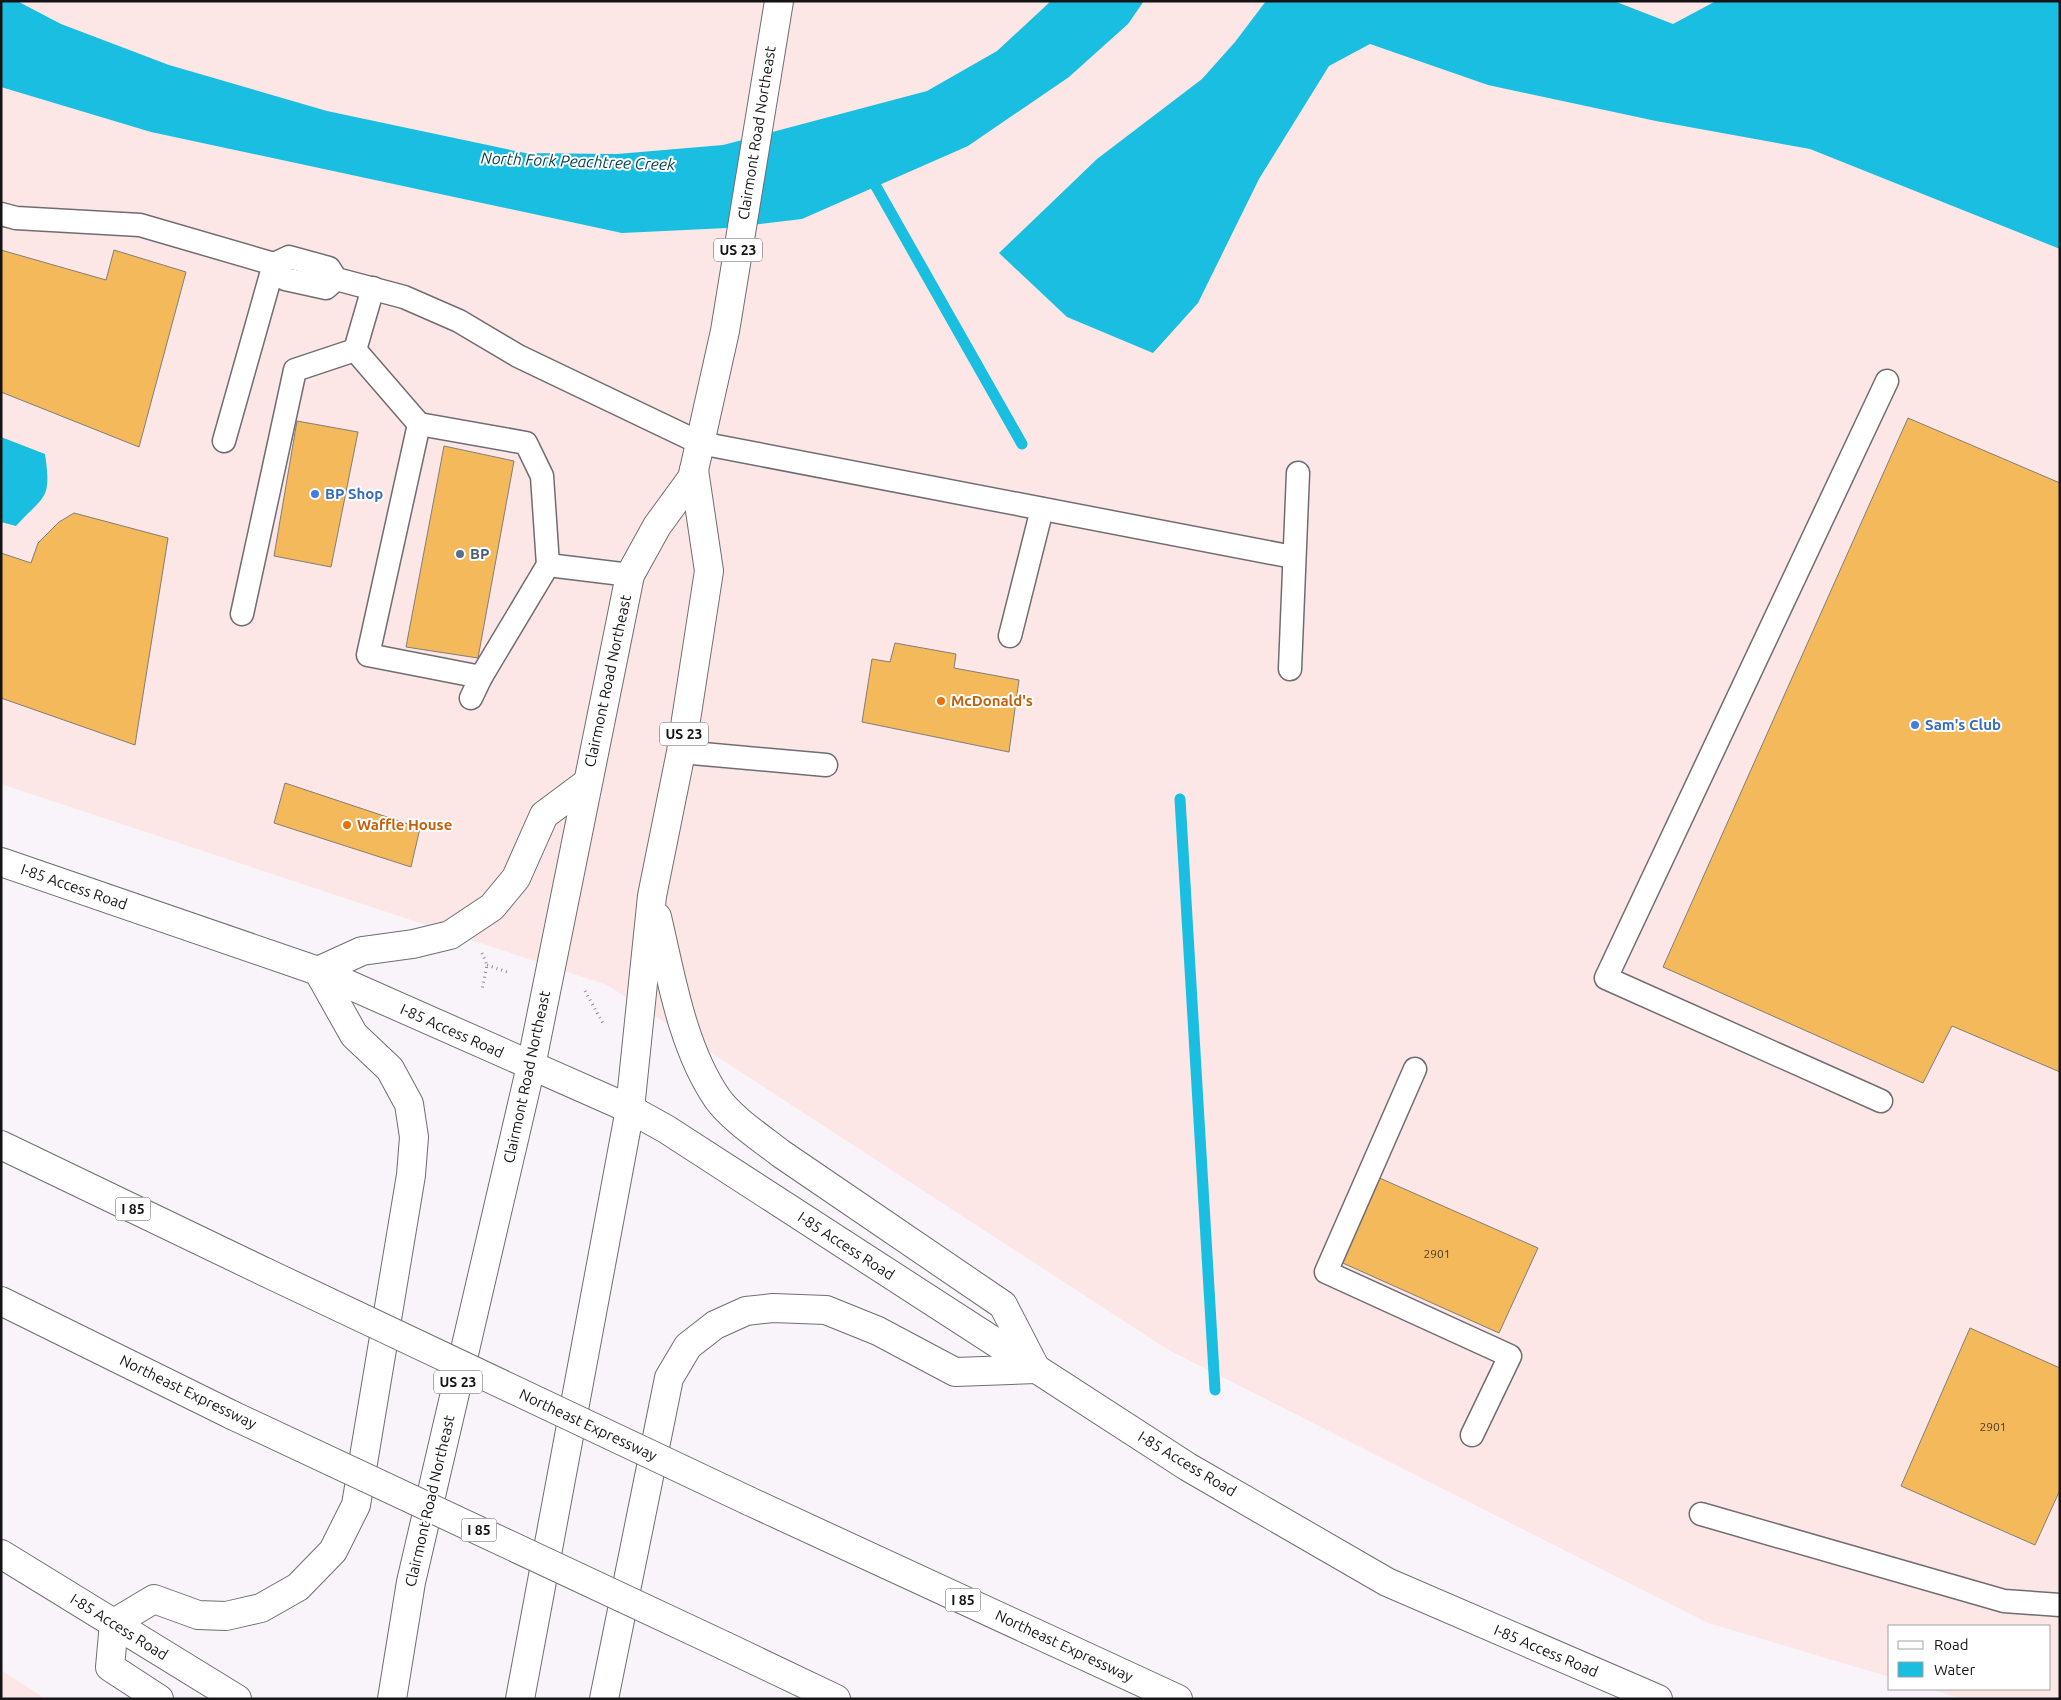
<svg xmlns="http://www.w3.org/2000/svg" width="2061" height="1700" viewBox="0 0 2061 1700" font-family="Ubuntu,sans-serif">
  <rect width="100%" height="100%" fill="#f8f4fa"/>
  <g fill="#fce6e6">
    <path d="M1,1H2060V1699H1963L1929,1689H2050V1626H1890V1677L1708,1623L1167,1349L607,985L1,784Z"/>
    <path d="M1,1670L38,1694L45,1699H1Z"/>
  </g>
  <g fill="#19bee1">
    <path d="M1,1H17L61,24L169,65L327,111L525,153L617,154L723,145L927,91L997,51L1051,1H1144L1128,24L1069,77L968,146L802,219L727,228L622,233L151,132L1,87Z"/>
    <path d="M1266,1H1614L1673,24L1716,1H2060V249L1810,149L1656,121L1488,85L1370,44L1329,66L1259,179L1198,303L1153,353L1067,317L999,253L1097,159L1202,79L1235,42Z"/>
    <path d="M1,437L45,454C52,501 44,495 16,526L1,522Z"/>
  </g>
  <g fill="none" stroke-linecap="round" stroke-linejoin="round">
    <g stroke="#19bee1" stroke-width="11">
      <path d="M869,174L1022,444"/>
      <path d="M1180,799L1215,1390"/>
    </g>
  </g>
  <g fill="#f3b95b" stroke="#817e79">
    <path d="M1,250L106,280L114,250L186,272L139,447L1,392Z"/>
    <path d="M1908,418L2060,483V1072L1952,1026L1923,1083L1663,967Z"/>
    <path d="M297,421L358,432L331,567L274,556Z"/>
    <path d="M444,446L514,461L478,658L406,647Z"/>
    <path d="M74,513L168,538L135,745L1,698V553L31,563L38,543L59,522Z"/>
    <path d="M895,643L956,654L954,668L1019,680L1009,752L862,722L872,659L890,662Z"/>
    <path d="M285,783L420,828L411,867L274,823Z"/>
    <path d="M1375,1176L1538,1248L1499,1333L1336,1260Z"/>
    <path d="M1970,1328L2060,1368V1490L2035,1545L1901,1486Z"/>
  </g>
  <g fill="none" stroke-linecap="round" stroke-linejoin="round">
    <g stroke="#706d72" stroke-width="25">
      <g id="lane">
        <path d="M1,214L16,218L140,225L274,264L285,279L326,288L336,279"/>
        <path d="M355,350L419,424L368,655L481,677"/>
        <path d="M419,424L526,443L542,476L548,565"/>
        <path d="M224,441L274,264L289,257L329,268L336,279L404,297L459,321L518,356L700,443L1293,557"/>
        <path d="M242,614L295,370L355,350L373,288"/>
        <path d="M1010,636L1042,509"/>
        <path d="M1290,669L1298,473"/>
        <path d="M471,698L481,677L548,565L630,575"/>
        <path d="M681,752L826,765"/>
        <path d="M1415,1069L1326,1272L1510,1356L1472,1435"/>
        <path d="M1881,1101L1606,978L1887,381"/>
        <path d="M1701,1514L2004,1601L2060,1605"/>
      </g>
    </g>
    <g stroke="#706d72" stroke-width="30">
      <g id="secondary">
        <path d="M1,862L318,971L630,1109L666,1129L1188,1467L1387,1582L1658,1699"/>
        <path d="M1,1554L237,1699"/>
        <path d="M114,1623L154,1599L198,1615L226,1616L261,1608L298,1587L333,1551L356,1505L411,1175L414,1137L409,1104L390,1069L354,1035L318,971"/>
        <path d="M604,1699L669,1378L688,1346L715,1325L746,1311L773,1308L826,1310L878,1331L955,1372L1036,1369"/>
      </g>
    </g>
    <g stroke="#706d72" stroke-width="30">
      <g id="primary">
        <path d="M657,917C671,976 682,1047 717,1098C731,1118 761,1138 780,1153L1003,1305L1036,1369"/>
        <path d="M318,971L362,951L413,944L450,935L492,907L516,878L544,815L587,783"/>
        <path d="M114,1623L110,1667L159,1699"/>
        <path d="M392,1699L411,1582L531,1066L630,575L657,526L692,478L694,470L725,331L779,1"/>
        <path d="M520,1699L630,1109L652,896L681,752L709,571L694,470"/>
      </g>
    </g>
    <g stroke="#706d72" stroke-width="30">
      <g id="highway">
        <path d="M1,1145L265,1272"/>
        <path d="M1,1301L232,1415"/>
        <path d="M749,1501L1178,1699"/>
        <path d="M725,1646L836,1699"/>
      </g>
    </g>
    <g stroke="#8e8c90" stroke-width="3" stroke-dasharray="1 4" stroke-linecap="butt">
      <path d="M482,953L487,965L482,990"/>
      <path d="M487,965L507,972"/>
      <path d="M585,991L604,1025"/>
    </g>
    <use href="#lane" stroke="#fff" stroke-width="22"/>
    <use href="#secondary" stroke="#fff" stroke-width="28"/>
    <use href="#primary" stroke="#fff" stroke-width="28"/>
    <use href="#highway" stroke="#fff" stroke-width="28"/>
    <g stroke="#706d72" stroke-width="30" stroke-linecap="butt">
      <g id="highway-bridge">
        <path d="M265,1272L749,1501"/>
        <path d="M232,1415L725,1646"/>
      </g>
    </g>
    <use href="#highway-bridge" stroke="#fff" stroke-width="28"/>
  </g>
  <g fill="#3f7fe0" stroke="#fff" stroke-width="2">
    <circle cx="315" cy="494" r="5"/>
    <circle cx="1915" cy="725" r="5"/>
  </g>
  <circle fill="#5c6f8a" stroke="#fff" stroke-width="2" cx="460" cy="554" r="5"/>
  <g fill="#e8710a" stroke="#fff" stroke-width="2">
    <circle cx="941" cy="701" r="5"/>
    <circle cx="347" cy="825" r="5"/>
  </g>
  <g text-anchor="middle" stroke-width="4" stroke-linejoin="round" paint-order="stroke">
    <g font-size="12" fill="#4c3c26">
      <text x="1437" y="1258">2901</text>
      <text x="1993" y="1431">2901</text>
    </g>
    <g fill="#fff" stroke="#5a5a5b" stroke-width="1">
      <rect x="714" y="238.5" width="48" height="23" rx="4"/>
      <rect x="660" y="722.5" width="48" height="23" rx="4"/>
      <rect x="115.5" y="1197.5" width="35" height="23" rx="4"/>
      <rect x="434" y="1370.5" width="48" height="23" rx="4"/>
      <rect x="461.5" y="1518.5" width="35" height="23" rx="4"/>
      <rect x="945.5" y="1588.5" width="35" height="23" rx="4"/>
    </g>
    <g font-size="14" font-weight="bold" fill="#141315">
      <text x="738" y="255">US 23</text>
      <text x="684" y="739">US 23</text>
      <text x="133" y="1214">I 85</text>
      <text x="458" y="1387">US 23</text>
      <text x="479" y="1535">I 85</text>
      <text x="963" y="1605">I 85</text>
    </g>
    <g font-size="15" fill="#141315" stroke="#fff">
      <text transform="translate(757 133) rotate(-81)" y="5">Clairmont Road Northeast</text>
      <text transform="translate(608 681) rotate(-78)" y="5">Clairmont Road Northeast</text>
      <text transform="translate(74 887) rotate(19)" y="5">I-85 Access Road</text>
      <text transform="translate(452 1031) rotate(24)" y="5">I-85 Access Road</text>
      <text transform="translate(527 1077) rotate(-78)" y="5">Clairmont Road Northeast</text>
      <text transform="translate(846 1246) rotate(33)" y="5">I-85 Access Road</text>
      <text transform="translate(188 1392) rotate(26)" y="5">Northeast Expressway</text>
      <text transform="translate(588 1425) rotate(25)" y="5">Northeast Expressway</text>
      <text transform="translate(1187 1464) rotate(31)" y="5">I-85 Access Road</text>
      <text transform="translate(430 1501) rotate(-77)" y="5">Clairmont Road Northeast</text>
      <text transform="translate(119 1627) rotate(32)" y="5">I-85 Access Road</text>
      <text transform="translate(1064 1646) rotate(25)" y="5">Northeast Expressway</text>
      <text transform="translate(1546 1651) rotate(23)" y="5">I-85 Access Road</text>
    </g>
    <g font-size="15" font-weight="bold" fill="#366cbe" stroke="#fff" text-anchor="start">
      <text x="325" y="499">BP Shop</text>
      <text x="1925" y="730">Sam's Club</text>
    </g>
    <g font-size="15" font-weight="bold" fill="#4e5e75" stroke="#fff" text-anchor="start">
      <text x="470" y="559">BP</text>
    </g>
    <g font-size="15" font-weight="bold" fill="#c56008" stroke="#fff" text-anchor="start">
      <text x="951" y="706">McDonald's</text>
      <text x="357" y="830">Waffle House</text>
    </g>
    <g font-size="16" font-style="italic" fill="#024554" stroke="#fff">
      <text transform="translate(578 161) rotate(2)" y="6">North Fork Peachtree Creek</text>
    </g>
  </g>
  <rect width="2061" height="1700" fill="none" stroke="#141315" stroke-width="5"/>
  <rect x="1888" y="1625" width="162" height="65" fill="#ffffff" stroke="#a1a1a1"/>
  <rect x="1898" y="1641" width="25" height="8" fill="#ffffff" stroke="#a1a1a1"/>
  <text x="1934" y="1650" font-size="15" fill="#141315">Road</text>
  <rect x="1898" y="1662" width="25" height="15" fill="#19bee1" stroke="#a1a1a1"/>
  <text x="1934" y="1675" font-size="15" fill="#141315">Water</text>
</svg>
